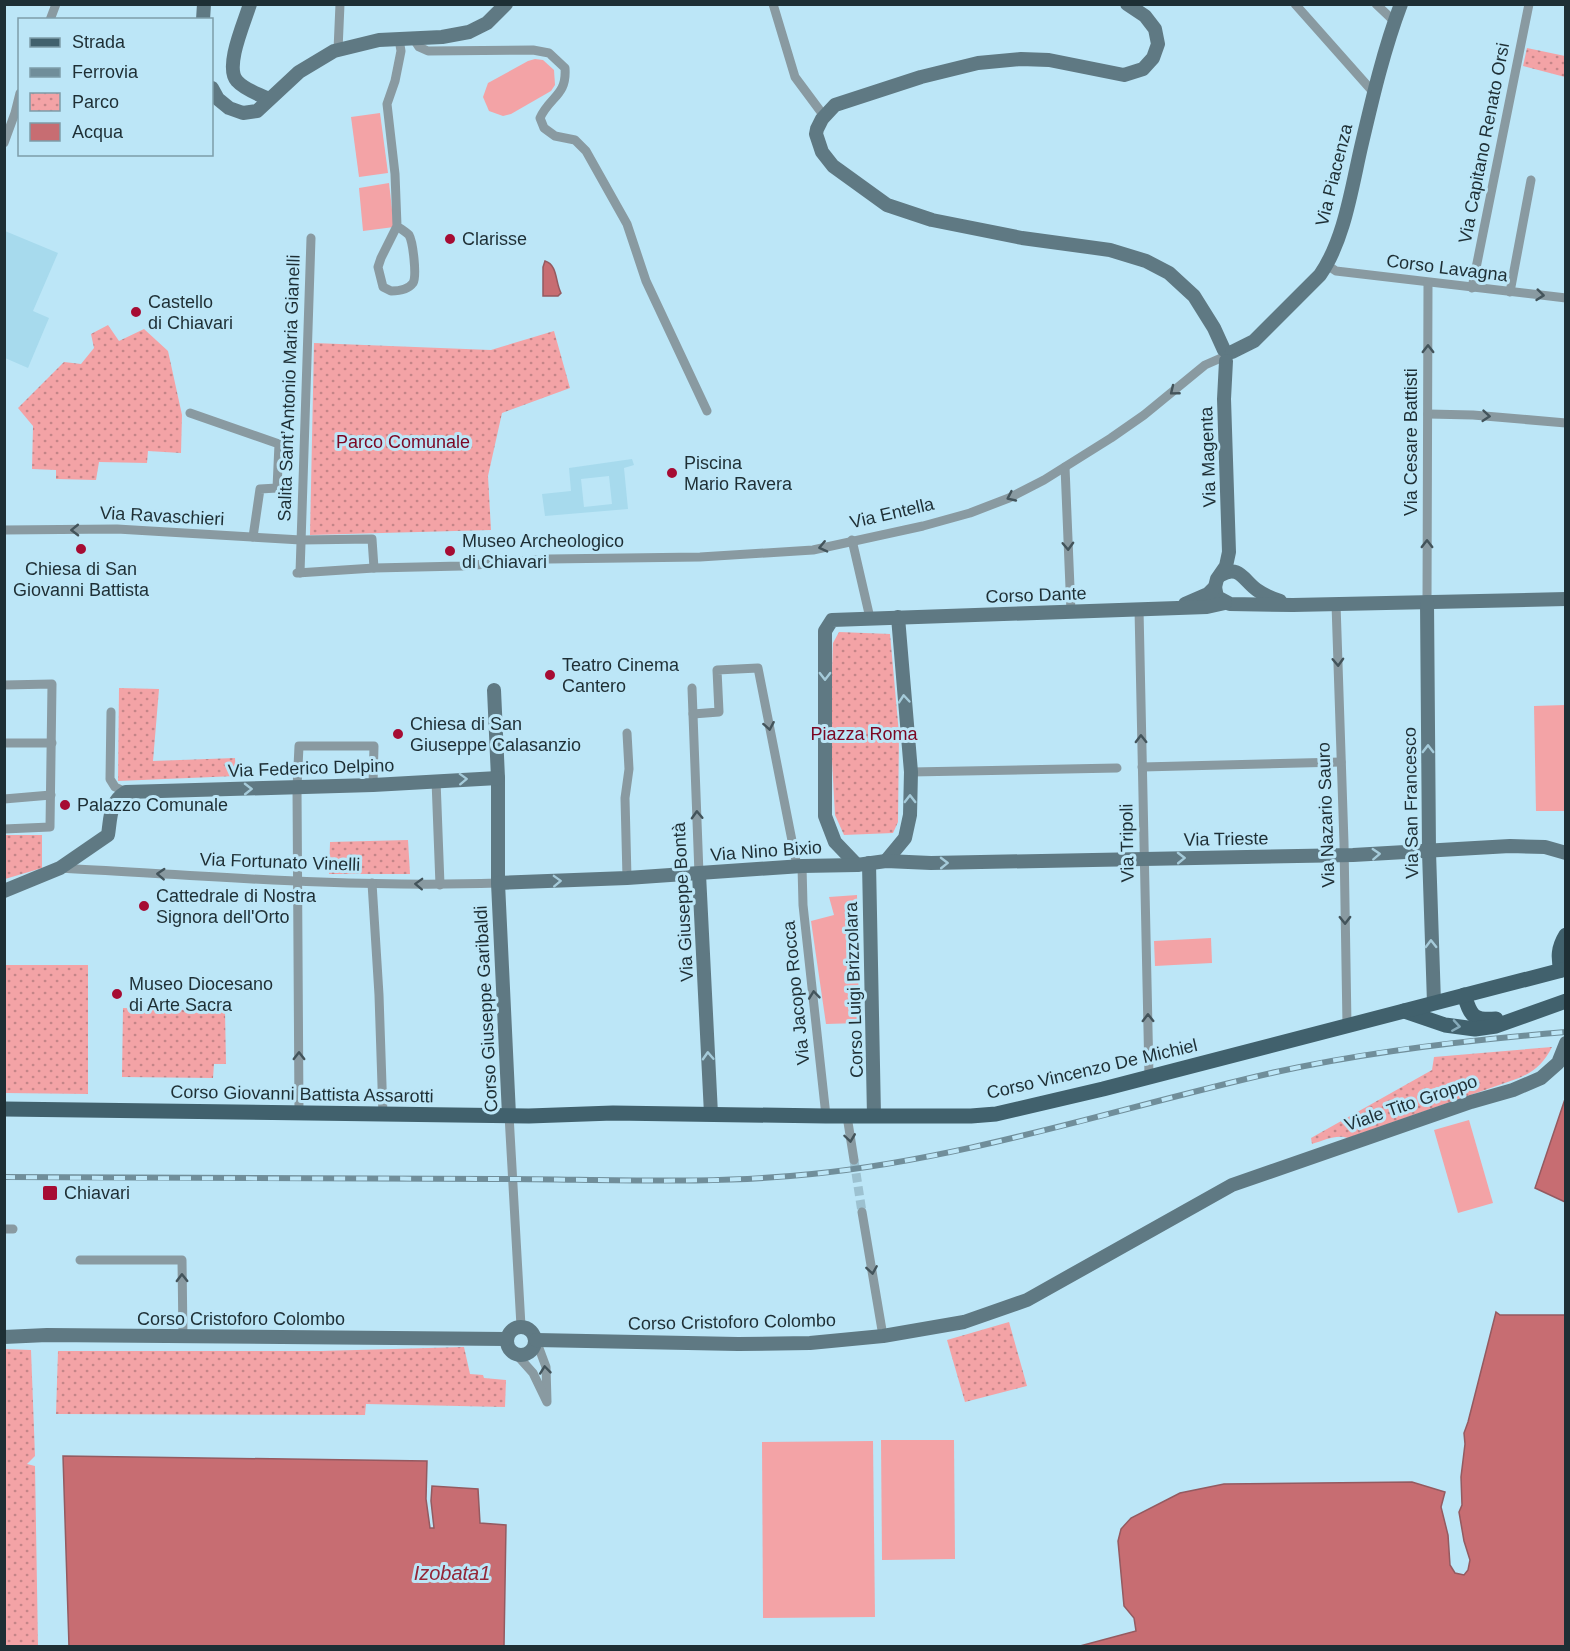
<svg xmlns="http://www.w3.org/2000/svg" width="1570" height="1651" viewBox="0 0 1570 1651" font-family="Arial,sans-serif">
  <defs>
    <pattern id="park-dots" width="8" height="8" patternUnits="userSpaceOnUse" patternTransform="scale(1.5)"><rect width="8" height="8" fill="#f3a3a6"/><path d="M2 2h.1M6 6h.1" fill="none" stroke="#c48588" stroke-width="1.8" stroke-linecap="round"/></pattern>
  </defs>
  <rect width="100%" height="100%" fill="#bce6f7"/>
  <g fill="#a7daed" fill-rule="evenodd">
    <path d="M5,231L58,253L33,311L49,318L28,368L5,358Z"/>
    <path d="M632,459L634,465L624,468L628,509L545,516L542,494L571,491L569,468ZM609,476L612,504L584,507L581,479Z"/>
  </g>
  <g fill="#f3a3a6">
    <path d="M535,59L543,60L554,70L555,85L551,91L511,114L503,116L489,111L483,97L488,83L528,61Z"/>
    <path d="M380,113L388,173L359,177L351,117Z"/>
    <path d="M389,183L394,227L363,231L359,188Z"/>
    <path d="M1565,705V811H1536L1534,706Z"/>
    <path d="M857,895L859,1023L826,1024L811,921L834,915L829,897Z"/>
    <path d="M1211,938L1212,963L1155,966L1154,941Z"/>
    <path d="M1469,1120L1493,1203L1458,1213L1434,1130Z"/>
    <path d="M881,1440H954L955,1559L882,1560Z"/>
    <path d="M873,1441L875,1617L763,1618L762,1442Z"/>
  </g>
  <g fill="url(#park-dots)">
    <path d="M1527,48L1565,56V77L1523,66Z"/>
    <path d="M108,325L119,341L144,329L168,351L182,415L181,453L148,451L147,463L99,462L96,480L56,479V470L32,469L33,426L18,408L64,362L81,364L94,348L91,334Z"/>
    <path d="M554,331L570,388L502,413L488,476L491,530L310,535L314,343L491,350Z"/>
    <path d="M839,632L890,634L899,734L898,822L893,833L844,835L835,815L830,724L833,643Z"/>
    <path d="M119,688L159,689L153,761L235,758L236,776L118,781Z"/>
    <path d="M5,835H42V868L5,879Z"/>
    <path d="M408,840L410,874H329L330,842Z"/>
    <path d="M5,965H88V1094L5,1093Z"/>
    <path d="M123,1008L225,1011L226,1064H214L213,1078L122,1077Z"/>
    <path d="M1552,1047C1544,1063 1535,1071 1519,1078L1348,1138C1337,1134 1324,1140 1312,1144L1311,1138L1432,1070L1434,1057Z"/>
    <path d="M1009,1322L1027,1386L965,1402L947,1340Z"/>
    <path d="M464,1347L470,1374L483,1375L484,1378L506,1380L505,1407L366,1404L365,1415L56,1414L58,1351H321Z"/>
    <path d="M5,1349L31,1350L35,1456L27,1464L35,1466L38,1646H5Z"/>
  </g>
  <g fill="#c76d72" stroke="#945a60" stroke-width="1.5">
    <path d="M545,261C558,265 555,282 561,293L558,296H543V267Z"/>
    <path d="M1565,1099L1566,1202H1565L1535,1188Z"/>
    <path d="M1496,1312L1500,1315H1565V1646H1080L1136,1631L1134,1618L1124,1606L1118,1541L1121,1529L1131,1518L1180,1493L1224,1484L1412,1482L1445,1492L1441,1507L1448,1535L1450,1565L1455,1573L1464,1575L1468,1570L1470,1560L1464,1541L1459,1512L1462,1505L1461,1477L1465,1444L1464,1433L1468,1422Z"/>
    <path d="M63,1456L427,1461L426,1499L430,1528H434L431,1501L432,1486L478,1489L480,1523L506,1525L504,1646H69Z"/>
  </g>
  <g fill="none" stroke-linecap="round" stroke-linejoin="round">
    <path stroke="#9cc1d0" stroke-width="9" stroke-dasharray="9 4.5" stroke-linecap="butt" d="M854,1160L862,1212"/>
    <g stroke="#899aa1" stroke-width="9">
      <path d="M773,4L795,77L824,116"/>
      <path d="M1295,4L1374,93"/>
      <path d="M1376,4L1395,22"/>
      <path d="M50,20L56,4"/>
      <path d="M413,38L419,47L428,51L533,50L549,53L565,68C567,96 550,96 540,118L544,128L555,136L575,140L586,151L627,224L646,281L707,411"/>
      <path d="M338,50L340,4"/>
      <path d="M4,143L15,113L20,93"/>
      <path d="M397,226C401,229 406,232 409,235C413,242 417,276 413,283C408,290 398,291 391,291L383,287L378,267L381,258L397,226L395,174L387,104L395,81L401,51L399,39"/>
      <path d="M1327,265L1336,271L1566,298"/>
      <path d="M1472,288L1529,4"/>
      <path d="M1510,292L1531,180"/>
      <path d="M190,413L279,444L277,488L260,489L253,537"/>
      <path d="M1428,414L1473,415L1566,423"/>
      <path d="M1065,467L1071,612"/>
      <path d="M4,530L117,529L301,540L372,539L374,568"/>
      <path d="M852,540L870,618"/>
      <path d="M297,573L374,568L462,566L549,559L700,557L813,550L923,526L970,513L1009,498L1044,480L1111,438L1144,415L1205,365L1221,358"/>
      <path d="M300,573L311,238"/>
      <path d="M1427,602L1428,283"/>
      <path d="M1336,604L1344,843L1347,1025"/>
      <path d="M1139,609L1149,1076"/>
      <path d="M4,685L52,684L50,827L4,829"/>
      <path d="M692,688L699,874"/>
      <path d="M111,712L110,779L115,787L126,792"/>
      <path d="M693,714L719,712L717,670L758,668L797,866"/>
      <path d="M4,743H52"/>
      <path d="M1142,767L1341,762"/>
      <path d="M911,772L1117,768"/>
      <path d="M436,780L440,885"/>
      <path d="M4,799L51,795"/>
      <path d="M802,866L803,905L826,1116"/>
      <path d="M60,868C206,876 352,888 498,883"/>
      <path d="M627,878L625,798L629,769L627,733"/>
      <path d="M372,883L379,995L383,1115"/>
      <path d="M299,1114L297,788L299,746H374L373,785"/>
      <path d="M509,1115L521,1326"/>
      <path d="M847,1116L854,1160"/>
      <path d="M862,1212L883,1336"/>
      <path d="M4,1229H13"/>
      <path d="M80,1260H182L183,1337"/>
      <path d="M536,1340L546,1367L547,1402"/>
      <path d="M516,1354L533,1373L546,1400"/>
    </g>
    <g stroke="#5f7983" stroke-width="14">
      <path d="M250,4C245,21 224,67 237,81C244,89 259,95 269,99"/>
      <path d="M1127,4L1145,16L1155,29L1158,44L1153,58L1143,69L1124,75L1049,60L1021,59L978,63L921,77L835,105L822,119L817,129L816,134L822,152L833,166L887,205L932,220L1022,238L1110,250L1146,261L1169,273L1194,296L1214,328L1224,350"/>
      <path d="M203,20L204,4"/>
      <path d="M212,88L218,99L229,108L243,113L257,111L299,72L334,51L379,40L442,37L469,32L487,23L506,4"/>
      <path d="M1232,352L1254,341L1320,275C1345,239 1352,185 1362,143C1373,96 1384,49 1401,4"/>
      <path d="M1221,575C1239,564 1244,581 1257,590C1264,595 1271,598 1280,601"/>
      <path d="M1215,587L1217,597L1230,604L1293,605L1566,599"/>
      <path d="M1427,602L1429,852L1434,1003"/>
      <path d="M1185,604L1208,594L1215,587L1217,579L1226,566L1229,552L1224,399L1226,361"/>
      <path d="M494,690L498,778V883L509,1115"/>
      <path d="M886,861L905,838L910,815L911,772L898,617"/>
      <path d="M869,863L874,1116"/>
      <path d="M857,865L835,842L825,816V631L832,620L1207,607L1225,603"/>
      <path d="M699,874L711,1114"/>
      <path d="M498,883L627,878L802,866L857,865L886,861L931,863L1353,855L1510,846L1545,847L1566,853"/>
      <path d="M4,891L60,868L108,835C111,816 109,803 126,792L373,785L498,778"/>
      <circle cx="521" cy="1341" r="14"/>
      <path d="M4,1337L47,1335L506,1339"/>
      <path d="M536,1340L738,1344L810,1343L883,1336L964,1322L1027,1300L1232,1185L1471,1102L1513,1090L1541,1078L1558,1063L1566,1043"/>
    </g>
    <g stroke="#41616d" stroke-width="15">
      <path d="M1561,970C1558,957 1558,948 1566,935"/>
      <path d="M1464,995C1471,1016 1473,1021 1496,1019"/>
      <path d="M1404,1011L1445,1025L1475,1029L1496,1026L1566,1001"/>
      <path d="M4,1109L529,1116L613,1113L826,1116H971L996,1114L1103,1089L1566,969"/>
    </g>
    <g stroke="#708e9a" stroke-width="6">
      <path id="rail" d="M4,1177C168,1179 332,1178 495,1179C601,1179 707,1185 812,1174C970,1158 1121,1107 1276,1072C1371,1051 1468,1040 1566,1032"/>
    </g>
    <use href="#rail" stroke="#bce6f7" stroke-width="4" stroke-dasharray="11" stroke-linecap="butt"/>
  </g>
  <defs><path id="oneway-chevron" d="M-2-3.5L2.5 0L-2 3.5" fill="none" stroke-width="1.6" stroke-linecap="round" stroke-linejoin="round" transform="scale(1.5)"/></defs>
  <g stroke="#43545b">
    <use href="#oneway-chevron" transform="translate(1540 295) rotate(6)"/>
    <use href="#oneway-chevron" transform="translate(1428 349) rotate(-90)"/>
    <use href="#oneway-chevron" transform="translate(1174 391) rotate(141)"/>
    <use href="#oneway-chevron" transform="translate(1486 416) rotate(5)"/>
    <use href="#oneway-chevron" transform="translate(1011 497) rotate(155)"/>
    <use href="#oneway-chevron" transform="translate(75 530) rotate(179)"/>
    <use href="#oneway-chevron" transform="translate(1427 544) rotate(-90)"/>
    <use href="#oneway-chevron" transform="translate(1068 546) rotate(88)"/>
    <use href="#oneway-chevron" transform="translate(823 547) rotate(167)"/>
    <use href="#oneway-chevron" transform="translate(1338 662) rotate(88)"/>
    <use href="#oneway-chevron" transform="translate(769 726) rotate(80)"/>
    <use href="#oneway-chevron" transform="translate(1141 739) rotate(-91)"/>
    <use href="#oneway-chevron" transform="translate(697 815) rotate(-92)"/>
    <use href="#oneway-chevron" transform="translate(161 874) rotate(-177)"/>
    <use href="#oneway-chevron" transform="translate(419 884) rotate(-178)"/>
    <use href="#oneway-chevron" transform="translate(1345 920) rotate(89)"/>
    <use href="#oneway-chevron" transform="translate(814 995) rotate(-96)"/>
    <use href="#oneway-chevron" transform="translate(1148 1018) rotate(-91)"/>
    <use href="#oneway-chevron" transform="translate(299 1056) rotate(-90)"/>
    <use href="#oneway-chevron" transform="translate(850 1138) rotate(82)"/>
    <use href="#oneway-chevron" transform="translate(872 1270) rotate(81)"/>
    <use href="#oneway-chevron" transform="translate(182 1278) rotate(-91)"/>
    <use href="#oneway-chevron" transform="translate(545 1370) rotate(-96)"/>
  </g>
  <g stroke="#a5cbda">
    <use href="#oneway-chevron" transform="translate(825 676) rotate(90)"/>
    <use href="#oneway-chevron" transform="translate(904 699) rotate(-95)"/>
    <use href="#oneway-chevron" transform="translate(1428 749) rotate(-90)"/>
    <use href="#oneway-chevron" transform="translate(463 779) rotate(-2)"/>
    <use href="#oneway-chevron" transform="translate(248 789) rotate(-1)"/>
    <use href="#oneway-chevron" transform="translate(910 799) rotate(-90)"/>
    <use href="#oneway-chevron" transform="translate(1376 854) rotate(-3)"/>
    <use href="#oneway-chevron" transform="translate(1181 858) rotate(-1)"/>
    <use href="#oneway-chevron" transform="translate(944 863) rotate(-1)"/>
    <use href="#oneway-chevron" transform="translate(557 881) rotate(-2)"/>
    <use href="#oneway-chevron" transform="translate(1431 944) rotate(-91)"/>
    <use href="#oneway-chevron" transform="translate(708 1056) rotate(-93)"/>
  </g>
  <use stroke="#85aab9" href="#oneway-chevron" transform="translate(1456 1026) rotate(9)"/>
  <g fill="#a60c33" stroke="#bce6f7" stroke-width="2">
    <circle cx="450" cy="239" r="6"/>
    <circle cx="136" cy="312" r="6"/>
    <circle cx="672" cy="473" r="6"/>
    <circle cx="81" cy="549" r="6"/>
    <circle cx="450" cy="551" r="6"/>
    <circle cx="550" cy="675" r="6"/>
    <circle cx="398" cy="734" r="6"/>
    <circle cx="65" cy="805" r="6"/>
    <circle cx="144" cy="906" r="6"/>
    <circle cx="117" cy="994" r="6"/>
    <rect x="42" y="1185" width="16" height="16" rx="3"/>
  </g>
  <g text-anchor="middle" stroke-width="6" stroke-linejoin="round" paint-order="stroke">
    <g font-size="18" fill="#1e2f35" stroke="#bce6f7">
      <text transform="translate(1484 143) rotate(-79)" y="6">Via Capitano Renato Orsi</text>
      <text transform="translate(1334 175) rotate(-76)" y="6">Via Piacenza</text>
      <text transform="translate(1447 268) rotate(7)" y="6">Corso Lavagna</text>
      <text transform="translate(289 388) rotate(-88)" y="6">Salita Sant’Antonio Maria Gianelli</text>
      <text transform="translate(1411 442) rotate(-90)" y="6">Via Cesare Battisti</text>
      <text transform="translate(1208 457) rotate(-92)" y="6">Via Magenta</text>
      <text transform="translate(892 513) rotate(-13)" y="6">Via Entella</text>
      <text transform="translate(162 516) rotate(3)" y="6">Via Ravaschieri</text>
      <text transform="translate(1036 595) rotate(-2)" y="6">Corso Dante</text>
      <text transform="translate(311 768) rotate(-2)" y="6">Via Federico Delpino</text>
      <text transform="translate(1411 803) rotate(-91)" y="6">Via San Francesco</text>
      <text transform="translate(1326 815) rotate(-92)" y="6">Via Nazario Sauro</text>
      <text transform="translate(1226 839) rotate(-1)" y="6">Via Trieste</text>
      <text transform="translate(1127 843) rotate(-91)" y="6">Via Tripoli</text>
      <text transform="translate(766 851) rotate(-4)" y="6">Via Nino Bixio</text>
      <text transform="translate(280 862) rotate(2)" y="6">Via Fortunato Vinelli</text>
      <text transform="translate(683 902) rotate(-93)" y="6">Via Giuseppe Bontà</text>
      <text transform="translate(854 990) rotate(-92)" y="6">Corso Luigi Brizzolara</text>
      <text transform="translate(796 993) rotate(-96)" y="6">Via Jacopo Rocca</text>
      <text transform="translate(486 1009) rotate(-93)" y="6">Corso Giuseppe Garibaldi</text>
      <text transform="translate(1092 1069) rotate(-13)" y="6">Corso Vincenzo De Michiel</text>
      <text transform="translate(302 1094) rotate(1)" y="6">Corso Giovanni Battista Assarotti</text>
      <text transform="translate(1411 1103) rotate(-19)" y="6">Viale Tito Groppo</text>
      <text x="241" y="1325">Corso Cristoforo Colombo</text>
      <text transform="translate(732 1322) rotate(-1)" y="6">Corso Cristoforo Colombo</text>
    </g>
    <g font-size="18" fill="#1e2f35" stroke="#bce6f7" text-anchor="start">
      <text x="462" y="245">Clarisse</text>
      <text x="148" y="308">Castello<tspan x="148" dy="21">di Chiavari</tspan></text>
      <text x="684" y="469">Piscina<tspan x="684" dy="21">Mario Ravera</tspan></text>
      <text x="462" y="547">Museo Archeologico<tspan x="462" dy="21">di Chiavari</tspan></text>
      <text x="81" y="575" text-anchor="middle">Chiesa di San<tspan x="81" dy="21">Giovanni Battista</tspan></text>
      <text x="562" y="671">Teatro Cinema<tspan x="562" dy="21">Cantero</tspan></text>
      <text x="410" y="730">Chiesa di San<tspan x="410" dy="21">Giuseppe Calasanzio</tspan></text>
      <text x="77" y="811">Palazzo Comunale</text>
      <text x="156" y="902">Cattedrale di Nostra<tspan x="156" dy="21">Signora dell'Orto</tspan></text>
      <text x="129" y="990">Museo Diocesano<tspan x="129" dy="21">di Arte Sacra</tspan></text>
      <text x="64" y="1199">Chiavari</text>
    </g>
    <g font-size="18" fill="#7b0724" stroke="#bce6f7">
      <text x="403" y="448">Parco Comunale</text>
      <text x="864" y="740">Piazza Roma</text>
    </g>
    <g font-size="20" font-style="italic" fill="#932637" stroke="#bce6f7">
      <text x="452" y="1580">Izobata1</text>
    </g>
  </g>
  <rect width="1570" height="1651" fill="none" stroke="#1e2f35" stroke-width="12"/>
  <rect x="18" y="18" width="195" height="138" fill="#bce6f7" stroke="#7d9da9" stroke-width="1.5"/>
  <rect x="30" y="38" width="30" height="9" fill="#41616d" stroke="#7d9da9" stroke-width="1.5"/>
  <text x="72" y="48" font-size="18" fill="#1e2f35">Strada</text>
  <rect x="30" y="68" width="30" height="9" fill="#708e9a" stroke="#7d9da9" stroke-width="1.5"/>
  <text x="72" y="78" font-size="18" fill="#1e2f35">Ferrovia</text>
  <rect x="30" y="93" width="30" height="18" fill="url(#park-dots)" stroke="#7d9da9" stroke-width="1.5"/>
  <text x="72" y="108" font-size="18" fill="#1e2f35">Parco</text>
  <rect x="30" y="123" width="30" height="18" fill="#c76d72" stroke="#7d9da9" stroke-width="1.5"/>
  <text x="72" y="138" font-size="18" fill="#1e2f35">Acqua</text>
</svg>
